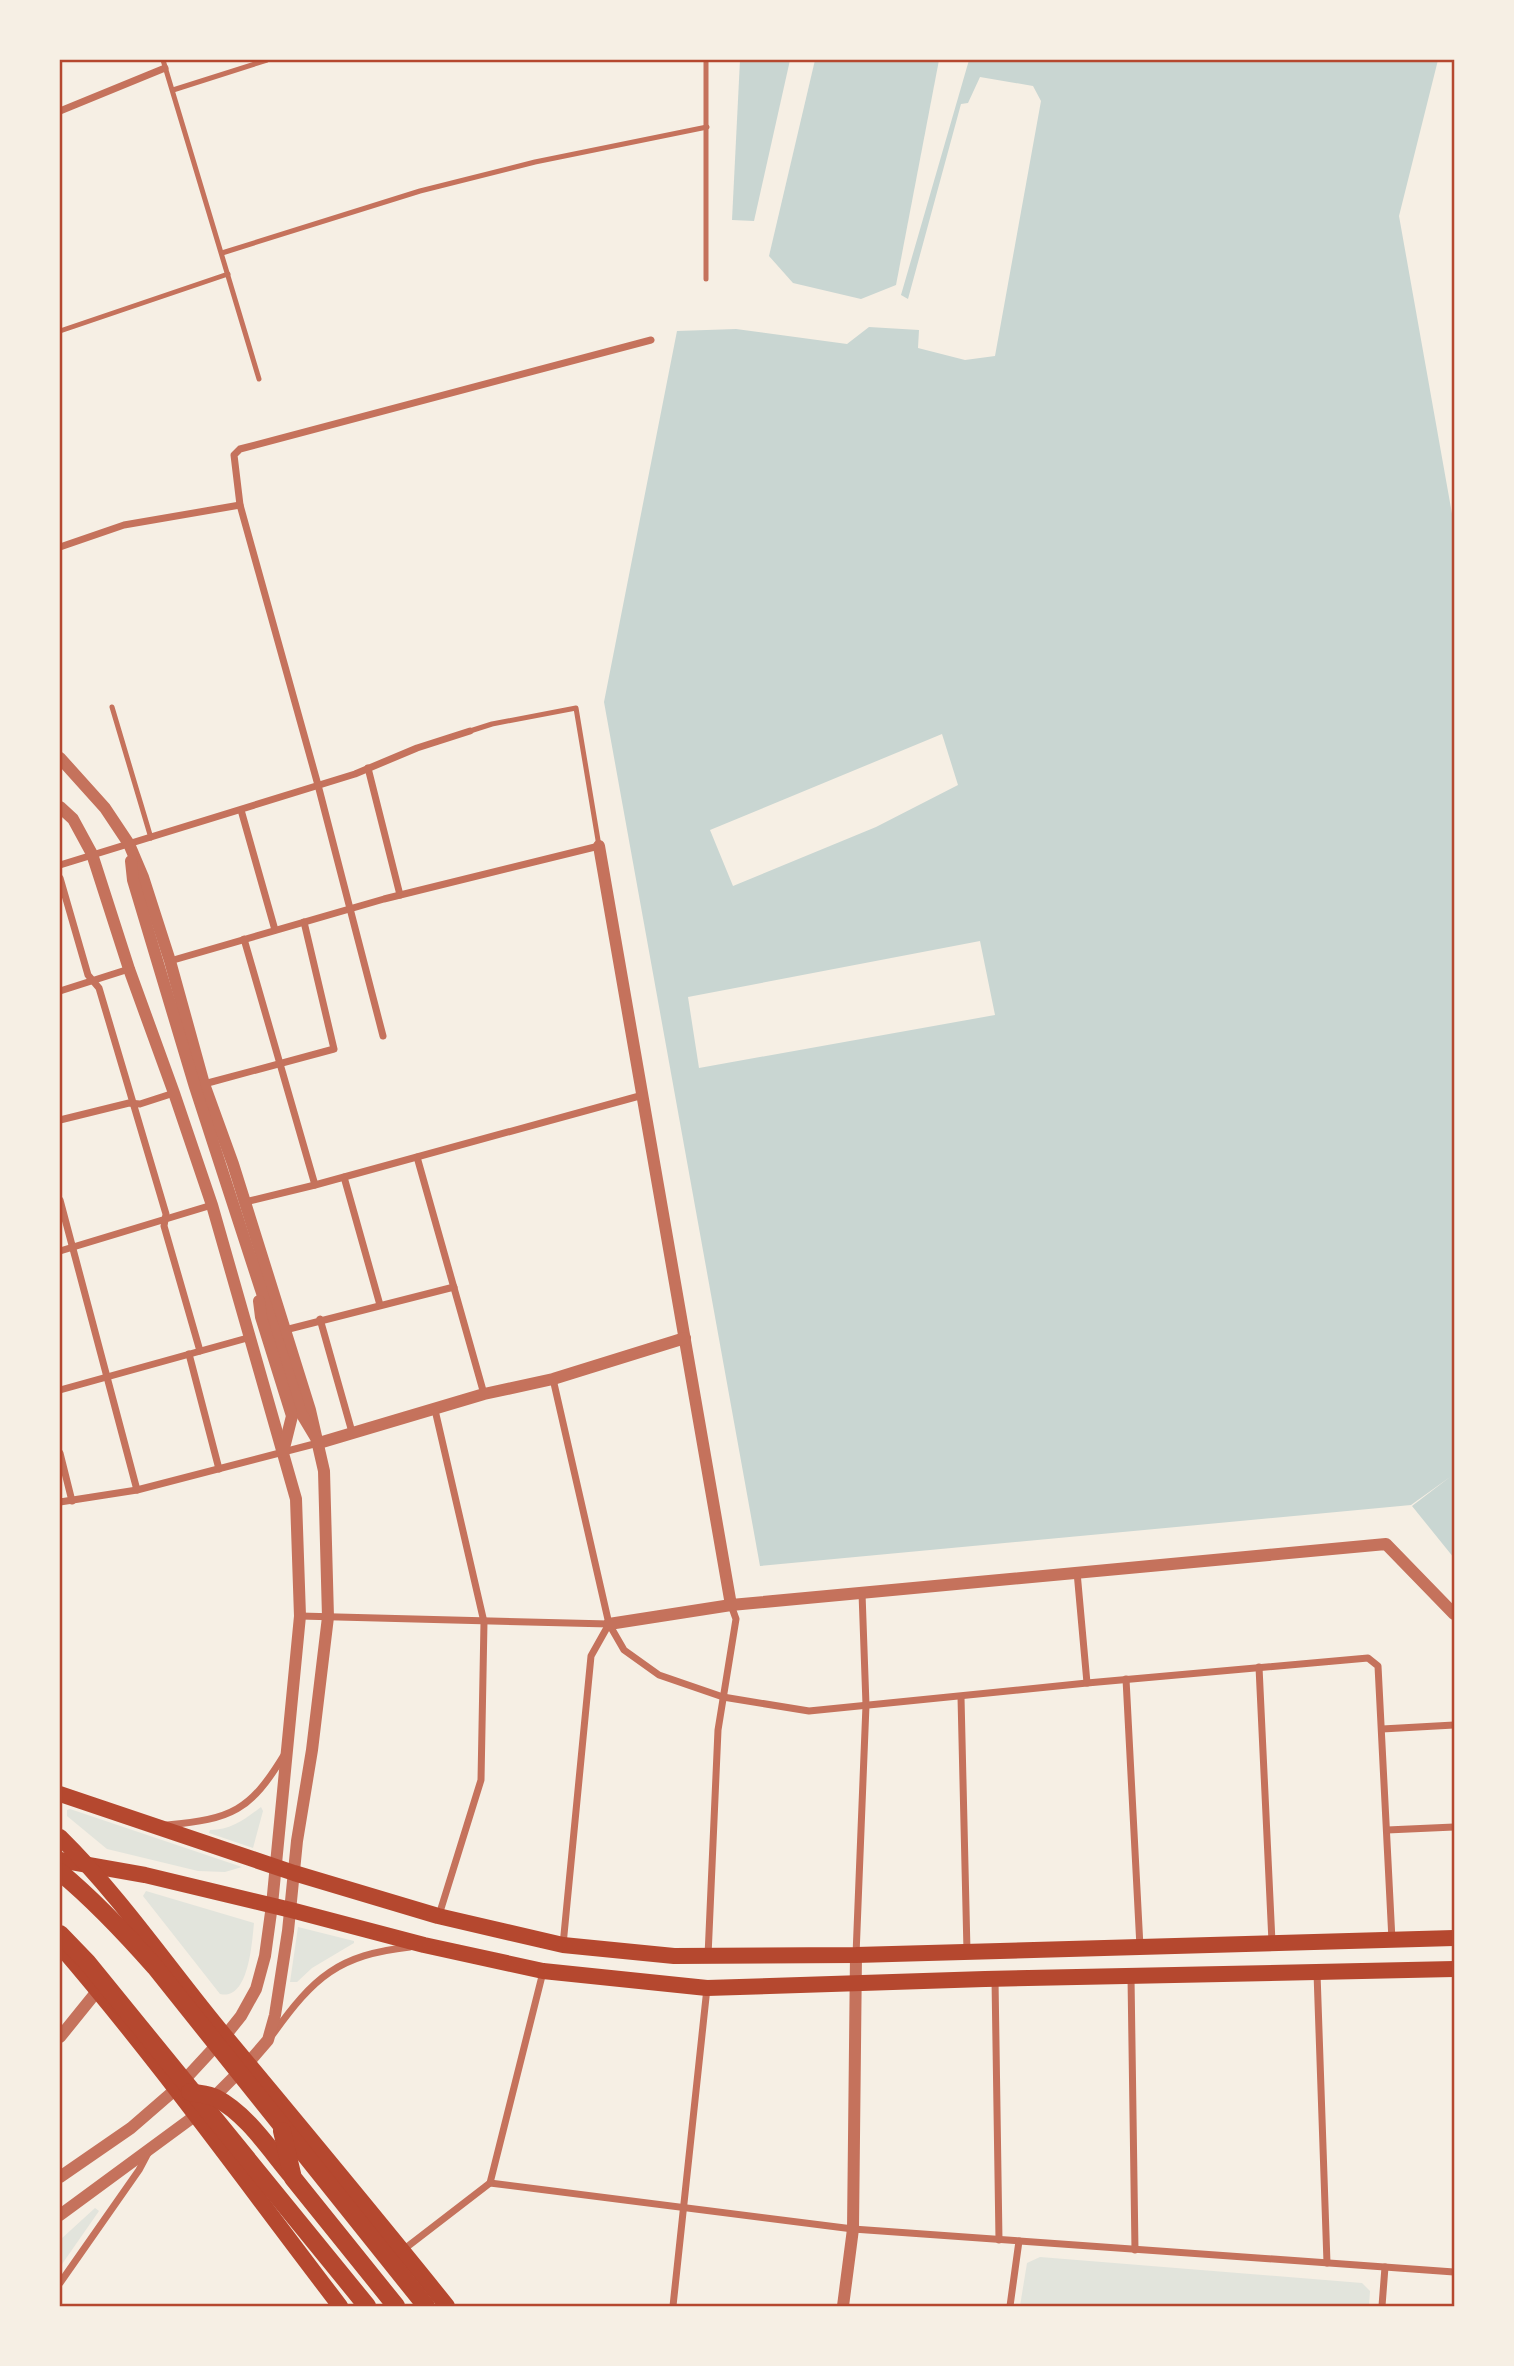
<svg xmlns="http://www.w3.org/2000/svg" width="1514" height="2366" viewBox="0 0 1514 2366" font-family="Poppins,sans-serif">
  <rect width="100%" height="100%" fill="#f6efe4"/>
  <g fill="#e2e4dc">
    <path d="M261,1807L263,1811L253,1848L209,1833L210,1830C231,1830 245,1819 261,1807Z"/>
    <path d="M70,1809L242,1867L225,1872L198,1871L107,1849L67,1816V1810Z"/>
    <path d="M146,1891L254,1923C252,1942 249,2001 220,1994L143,1896Z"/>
    <path d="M298,1927L354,1941V1943L312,1968L297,1982H290Z"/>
    <path d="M95,2208L99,2211L60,2267V2240Z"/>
    <path d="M1040,2257L1362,2283L1370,2291L1369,2306H1020L1027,2263Z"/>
  </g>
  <g fill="#c9d6d2" fill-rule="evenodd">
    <path d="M740,60H790L754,221L732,220Z"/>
    <path d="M815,60H939L896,285L861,299L793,283L769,256Z"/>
    <path d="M969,60H1438L1399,216L1454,525V1558L1412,1506L1450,1477L1411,1505L760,1566L604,702L677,331L736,329L847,344L869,327L919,330L918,348L965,360L995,356L1041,101L1033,86L980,77L968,103L961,104L908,299L901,295ZM942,734L958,785L876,827L733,886L710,830ZM980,941L995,1015L699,1068L688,997Z"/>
  </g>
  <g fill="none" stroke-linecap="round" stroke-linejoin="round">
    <g stroke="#c5725c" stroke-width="5">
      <path d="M163,60L259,379"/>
      <path d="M173,90L267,60"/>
      <path d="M222,253L420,191L535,162L707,127"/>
      <path d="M706,279V60"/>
      <path d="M60,331L228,274"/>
      <path d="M112,707L151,838"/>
      <path d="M470,731L492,724L576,708L599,846"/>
    </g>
    <g stroke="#c5725c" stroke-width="7">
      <path d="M60,111L165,68"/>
      <path d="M60,547L124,525L240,505"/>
      <path d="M368,768L400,895"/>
      <path d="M241,810L275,930"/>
      <path d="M60,865L355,774L417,748L470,731"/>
      <path d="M60,878L88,975L99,988L166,1214L164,1226L200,1351"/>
      <path d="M244,939L315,1185"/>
      <path d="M170,961L384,899L599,846"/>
      <path d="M60,991L129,969"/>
      <path d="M383,1036L318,785L240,505L234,455L240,449L651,340"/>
      <path d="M204,1084L334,1049L304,922"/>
      <path d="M60,1120L129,1103L140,1104L174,1093"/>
      <path d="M417,1157L484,1394"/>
      <path d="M344,1177L380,1305"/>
      <path d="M60,1200L137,1490"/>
      <path d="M245,1202L315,1185L643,1095"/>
      <path d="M60,1251L212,1205"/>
      <path d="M320,1319L352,1432"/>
      <path d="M285,1330L454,1287"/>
      <path d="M189,1354L219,1469"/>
      <path d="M553,1379L609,1624L624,1650L659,1675L723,1697L809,1711L1087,1683L1368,1658L1378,1666L1392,1940"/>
      <path d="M60,1390L251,1337"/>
      <path d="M435,1410L484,1622L481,1780L439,1915"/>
      <path d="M60,1453L72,1501"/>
      <path d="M60,1502L137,1490L318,1443"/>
      <path d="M1077,1572L1087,1683"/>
      <path d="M300,1616L609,1624"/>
      <path d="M1259,1667L1272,1942"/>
      <path d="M1126,1679L1140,1947"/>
      <path d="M961,1697L967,1951"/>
      <path d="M1382,1729L1454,1725"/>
      <path d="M167,1825C232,1819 250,1811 284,1755"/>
      <path d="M1387,1830L1454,1827"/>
      <path d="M563,1945L591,1656L609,1624"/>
      <path d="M856,1955L866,1705L862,1593"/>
      <path d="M708,1956L718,1730L736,1619L731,1605"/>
      <path d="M1317,1973L1327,2263"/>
      <path d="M1131,1977L1135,2250"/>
      <path d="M995,1979L999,2240"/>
      <path d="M273,2034C314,1977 338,1955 410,1947"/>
      <path d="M490,2183L853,2229L1454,2272"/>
      <path d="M403,2250L490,2183L543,1972"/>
      <path d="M60,2283L139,2170L148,2153"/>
      <path d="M673,2306L707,1988"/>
      <path d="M1010,2306L1019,2241"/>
      <path d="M1382,2306L1385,2267"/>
    </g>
    <g stroke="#c5725c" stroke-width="12">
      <path d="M60,758L105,808L129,844L143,877L170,961L204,1084L233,1164L285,1330L310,1410L324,1471L328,1617L312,1750L297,1841L288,1931L275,2015L268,2040L249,2062L196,2115L60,2215"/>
      <path d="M60,807L73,819L92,854L129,969L174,1093L212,1205L296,1499L300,1616L272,1905L265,1956L256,1989L241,2016L225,2036L176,2089L131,2128L60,2177"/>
      <path d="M599,846L731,1605"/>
      <path d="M131,861L133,880L195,1087L301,1413L319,1443L484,1394L553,1379L685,1338"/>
      <path d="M259,1301L261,1317L292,1416L283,1452"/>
      <path d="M609,1624L731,1605L1386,1544L1454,1614"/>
      <path d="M60,2037L98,1990"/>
      <path d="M843,2306L853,2229L856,1955"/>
    </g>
    <g stroke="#b5482f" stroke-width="16">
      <path d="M60,1794L294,1873L438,1916L563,1945L674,1956L856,1955L1454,1938"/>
      <path d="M60,1860L145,1875L291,1910L424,1945L543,1971L707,1988L985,1979L1454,1969"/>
    </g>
    <g stroke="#b5482f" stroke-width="16">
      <path d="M60,1837C122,1898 170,1970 225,2036C300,2126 374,2215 447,2306"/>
      <path d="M60,1946C159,2061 248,2186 340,2306"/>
    </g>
    <g stroke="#b5482f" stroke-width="18">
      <path d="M60,1872C95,1901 125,1933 155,1967L426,2306"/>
      <path d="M60,1934L87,1962L367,2306"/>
      <path d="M190,2092C198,2094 208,2094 216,2098C247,2114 270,2150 292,2176"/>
      <path d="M282,2131L293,2178L396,2306"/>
    </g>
  </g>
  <rect width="1514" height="2366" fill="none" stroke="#f6efe4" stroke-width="122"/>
  <rect x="61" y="61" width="1392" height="2244" fill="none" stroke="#b5482f" stroke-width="2.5"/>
</svg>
